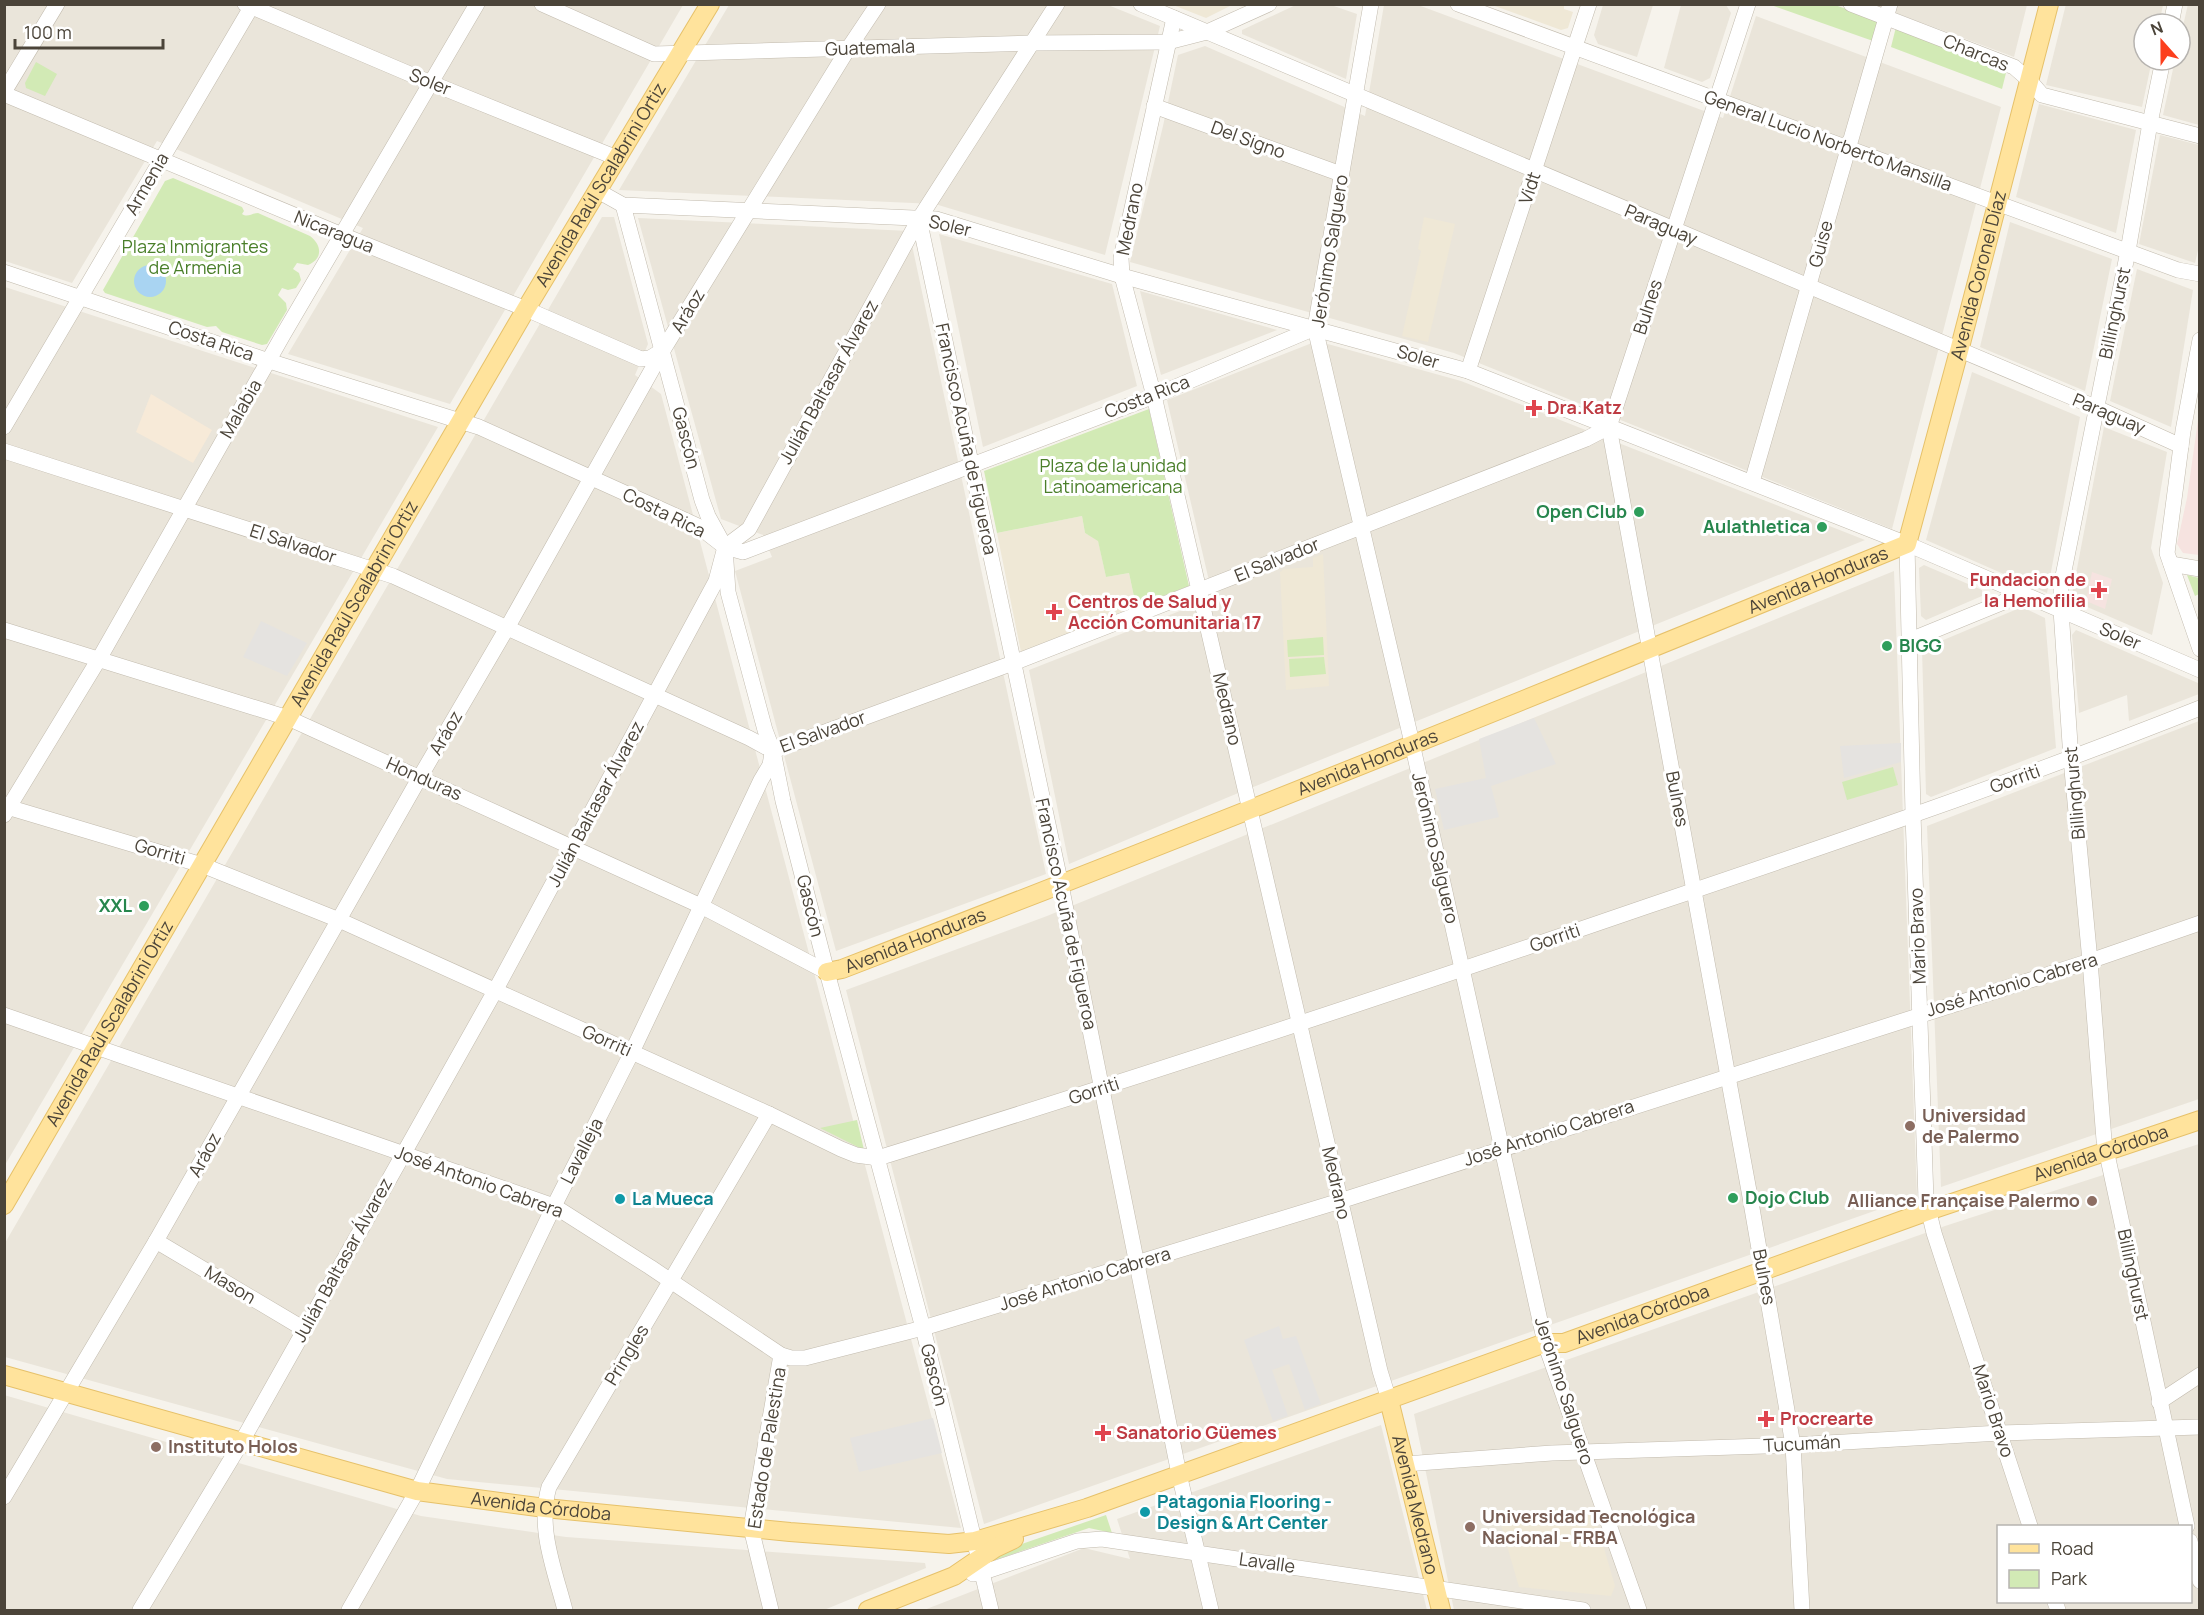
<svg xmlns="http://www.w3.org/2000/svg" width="2204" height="1615" viewBox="0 0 2204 1615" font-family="Manrope,sans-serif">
  <rect width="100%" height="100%" fill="#f6f3ec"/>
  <g fill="#eae5da" fill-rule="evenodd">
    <path d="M1298,4L1331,5L1357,14L1346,79L1242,34V30Z"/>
    <path d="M2066,4L2163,5L2159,24H2144V60H2152L2142,107L2046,85Z"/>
    <path d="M2188,4L2199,5V125L2163,115L2175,60H2180V39Z"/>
    <path d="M5,5H683L450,404L288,354L363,228L157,141L72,283L5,261Z"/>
    <path d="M729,5H1108L1160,26L1105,255L935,204L619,190Z"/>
    <path d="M1384,5H1418L1723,118L1756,16L2001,107L1892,529L1454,353L1130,262L1163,126L1178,55L1205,46L1365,116Z"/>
    <path d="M1603,5H1653L1637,57L1598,44L1594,35Z"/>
    <path d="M1681,5H1726L1731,13L1710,78L1702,82L1664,68Z"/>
    <path d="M1874,5H2027L2014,57Z"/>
    <path d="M2039,104L2136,130L2116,233L2016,197Z"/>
    <path d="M2160,135L2199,145L2200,242L2195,263L2139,244Z"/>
    <path d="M602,217H614L648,344L635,375L661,394L961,1528L447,1479L5,1357V1243Z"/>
    <path d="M638,218L909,231L1046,874L836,951L735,571L772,557L763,535L721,519Z"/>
    <path d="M2010,222L2112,259L2085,391L1980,347Z"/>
    <path d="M939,234L1112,284L1137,386L983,447Z"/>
    <path d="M2137,269L2193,290L2171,427L2110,401Z"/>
    <path d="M5,287L438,427L5,1165Z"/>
    <path d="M1140,291L1277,330L1161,375Z"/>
    <path d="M1317,341L1461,381L1865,540L1231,796L1069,864L1029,670L1213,598L1167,400Z"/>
    <path d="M1972,372L2080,417L2047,593L1926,540Z"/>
    <path d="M2104,427L2167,452L2151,548L2163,583L2152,635L2071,600Z"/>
    <path d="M1924,565L1982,590V596L1926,620L1921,616L1919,568Z"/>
    <path d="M1894,571L1917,1196L984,1524L846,990L1047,916Z"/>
    <path d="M2022,607L2045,618L2056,748L1931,797L1926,794L1922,649Z"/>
    <path d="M2076,630L2198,683L2199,694L2129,721L2127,695L2079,713L2072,635Z"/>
    <path d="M2199,721V1099L1941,1187L1927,826Z"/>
    <path d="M2199,1144V1610H1454L1414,1414L1945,1226ZM1998,1526H2190V1602H1998Z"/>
    <path d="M4,1395L421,1516L566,1537L925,1563L926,1568L824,1610H5Z"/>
    <path d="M1381,1425L1427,1610H924L1084,1548L1130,1559L1117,1519Z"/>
  </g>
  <path fill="#f7ead8" d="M151,394L212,430L193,463L136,432Z"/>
  <g fill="#efe8d6">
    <path d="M1234,4L1206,18L1173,5V4Z"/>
    <path d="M1492,5H1564V9L1573,12L1568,28L1561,30Z"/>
    <path d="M1424,217L1455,224L1428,342L1402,336L1421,251L1418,249Z"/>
    <path d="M1082,516L1085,533L1098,540L1106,577L1129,573L1136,606L1021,652L997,533Z"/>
    <path d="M1323,554L1329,686L1286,690L1280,572L1284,569L1313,567V558Z"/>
    <path d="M1593,1511L1615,1586L1611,1596L1519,1587L1499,1518Z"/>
  </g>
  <g fill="#f6e3e0">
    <path d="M2199,413L2200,555H2199L2183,553L2177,544L2187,498Z"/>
    <path d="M2092,572L2112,579L2105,609L2086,601Z"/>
  </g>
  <g fill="#d2eab5">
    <path d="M1771,5H1835L1880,21L1873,41Z"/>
    <path d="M1896,27L2007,69L2002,89L1891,47Z"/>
    <path d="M36,62L57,74L45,96L26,88L25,83Z"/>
    <path d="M173,178L242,207L244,211L242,214C248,218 251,213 258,213L310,236C322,245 323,259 308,265L297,263L293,269L299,273L301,280L296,288L288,290L282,288L278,295L286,303L287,310L267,344L262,345L222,332L216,326L207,327L105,293L103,290L165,181Z"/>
    <path d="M1149,409L1189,586L1136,606L1129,573L1106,577L1098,541L1085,533L1082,516L997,533L984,471Z"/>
    <path d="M2187,575L2199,578V594L2195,596Z"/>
    <path d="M1323,637L1324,655L1288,657L1287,640Z"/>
    <path d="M1324,657L1326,674L1290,677L1289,659Z"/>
    <path d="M1893,767L1898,785L1847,800L1842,782Z"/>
    <path d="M857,1120L864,1150L820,1128Z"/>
    <path d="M1106,1515L1112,1533L1089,1528L992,1561L990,1555Z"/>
  </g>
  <g fill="#e5e3e0">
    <path d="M261,621L307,643L287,676L243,657Z"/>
    <path d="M1534,718L1556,764L1491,786L1499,817L1444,830L1435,789L1486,778L1479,739Z"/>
    <path d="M1901,743V762L1844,778L1840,746Z"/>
    <path d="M1279,1326L1283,1339L1296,1336L1321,1404L1305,1410L1289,1364L1272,1370L1288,1416L1273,1421L1244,1340Z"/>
    <path d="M933,1418L942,1453L859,1472L850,1438Z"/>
  </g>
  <circle fill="#a9d4f2" cx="150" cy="281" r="16"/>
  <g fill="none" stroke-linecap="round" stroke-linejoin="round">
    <g stroke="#c2bbae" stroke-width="16">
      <g id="minor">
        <path d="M245,4L431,83L617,158"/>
        <path d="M542,4L654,54L1032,43L1168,42L1207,32L1269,4"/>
        <path d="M1141,4L2095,407L2181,446"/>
        <path d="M1371,4L1315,328L1412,743L1545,1343L1639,1610"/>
        <path d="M1458,4L2178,270L2200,274"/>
        <path d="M1748,4L1609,427L1749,1191L1793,1445L1802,1610"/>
        <path d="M1851,4L2014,67L2029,80L2042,95L2200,136"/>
        <path d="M1174,18L1121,258L1122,276L1154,396L1380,1371L1389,1400"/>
        <path d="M2171,24L2175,4"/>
        <path d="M2163,60L2150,123L2128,251L2061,586V610L2071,759L2090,961L2104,1140L2187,1526"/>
        <path d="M4,92L57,4"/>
        <path d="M4,94L342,235L526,309L641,359L650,358L663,350"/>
        <path d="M1154,106L1341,174"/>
        <path d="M598,191L623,205L936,219L1122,276L1468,371L1907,544L2200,670"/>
        <path d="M623,205L702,500L708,516L725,547L728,592L765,730L773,751L783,801L827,972L923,1328L991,1610"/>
        <path d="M919,219L1061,885L1179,1474L1211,1610"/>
        <path d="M4,272L269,361L479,427L698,526L725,547L743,552L1154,396L1315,328"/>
        <path d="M2200,340L2183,431L2167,553L2200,649"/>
        <path d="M1468,371L1589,4"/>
        <path d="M4,427L253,4"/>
        <path d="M4,451L393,576L749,738L773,751L1013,663L1586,439L1609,427"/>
        <path d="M1752,482L1890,4"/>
        <path d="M1907,544L1913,814L1926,1200L1934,1233L2030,1526"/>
        <path d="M2171,564L2200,569"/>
        <path d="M4,630L288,718L701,906L827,972"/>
        <path d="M1908,641L2023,594"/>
        <path d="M4,806L202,865L339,920L769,1114L841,1149L856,1155L878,1158C1137,1078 1395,993 1651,905C1835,843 2019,780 2200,708"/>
        <path d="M4,815L99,659L283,335L477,4"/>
        <path d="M4,1015L554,1206L650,1267L781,1355L791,1358H805L923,1328L1340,1201L2090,961L2200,923"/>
        <path d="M156,1241L304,1329"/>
        <path d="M2159,1402L2200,1375"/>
        <path d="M1405,1464L1552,1453L1793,1445L2000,1433L2200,1427"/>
        <path d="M4,1497L156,1241L420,777L507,628L663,350L848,49L878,4"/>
        <path d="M2190,1541L2200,1581"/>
        <path d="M973,1574L981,1573L1077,1541L1102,1539L1583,1610"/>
        <path d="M2055,1602L2058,1610"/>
        <path d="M140,1610L241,1443L495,991L716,581L725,547L749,529L919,219L1057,4"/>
        <path d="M349,1610L417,1491L554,1206L632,1052L761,780L770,765L772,753"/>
        <path d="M565,1610C555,1571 537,1528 549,1487L769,1114"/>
        <path d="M771,1610L751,1528L781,1355"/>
      </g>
    </g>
    <g stroke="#e6c16a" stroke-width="20">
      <g id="major">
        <path id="s1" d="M827,972L842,969C1199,832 1553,689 1907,544L1959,351L2049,4"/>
        <path id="s2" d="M4,1205L526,309L710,4"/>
        <path id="s3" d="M4,1375L417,1491L545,1508L790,1532L949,1544L975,1541L1087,1508L1545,1343H1564L1928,1211L2200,1120"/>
        <path id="s4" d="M1389,1400L1441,1610"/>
        <path d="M868,1610L954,1576L995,1548L1014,1539"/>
      </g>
    </g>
    <use href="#minor" stroke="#fff" stroke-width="15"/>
    <use href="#major" stroke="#ffe39c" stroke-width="18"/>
  </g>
  <g fill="#e0444e" stroke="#fff" stroke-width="2">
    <path d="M1531 399h6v6h6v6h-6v6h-6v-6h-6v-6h6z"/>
    <path d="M2096 581h6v6h6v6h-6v6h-6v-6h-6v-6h6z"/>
    <path d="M1051 603h6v6h6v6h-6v6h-6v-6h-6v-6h6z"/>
    <path d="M1763 1410h6v6h6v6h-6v6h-6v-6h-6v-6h6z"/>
    <path d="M1100 1424h6v6h6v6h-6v6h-6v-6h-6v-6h6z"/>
  </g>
  <g fill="#2e9e5b" stroke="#fff" stroke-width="2">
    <circle cx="1639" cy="512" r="6"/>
    <circle cx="1822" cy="527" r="6"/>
    <circle cx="1887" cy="646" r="6"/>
    <circle cx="144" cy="906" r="6"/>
    <circle cx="1733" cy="1198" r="6"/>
  </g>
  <g fill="#8d6e63" stroke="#fff" stroke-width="2">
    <circle cx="1910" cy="1126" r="6"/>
    <circle cx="2092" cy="1201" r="6"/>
    <circle cx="156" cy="1447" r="6"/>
    <circle cx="1470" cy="1527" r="6"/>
  </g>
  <g fill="#0f9aa8" stroke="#fff" stroke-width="2">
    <circle cx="620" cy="1199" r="6"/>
    <circle cx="1145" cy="1512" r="6"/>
  </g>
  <g text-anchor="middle" stroke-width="6" stroke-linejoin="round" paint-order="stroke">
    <g font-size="18" fill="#4b4439" stroke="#fff">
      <text transform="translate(870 48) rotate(-2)" y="6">Guatemala</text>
      <text transform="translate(1976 53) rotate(22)" y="6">Charcas</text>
      <text transform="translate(430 82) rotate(22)" y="6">Soler</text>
      <text transform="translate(1248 140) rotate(20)" y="6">Del Signo</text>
      <text transform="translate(1828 141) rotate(20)" y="6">General Lucio Norberto Mansilla</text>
      <text transform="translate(147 184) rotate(-60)" y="6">Armenia</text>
      <text dy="6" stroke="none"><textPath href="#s2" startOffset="1182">Avenida Raúl Scalabrini Ortiz</textPath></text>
      <text transform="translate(1530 188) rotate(-72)" y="6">Vidt</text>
      <text transform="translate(1130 219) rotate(-79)" y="6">Medrano</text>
      <text transform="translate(1661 225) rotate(23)" y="6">Paraguay</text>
      <text transform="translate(950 226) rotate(13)" y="6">Soler</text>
      <text transform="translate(334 232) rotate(22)" y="6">Nicaragua</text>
      <text transform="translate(1821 244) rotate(-75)" y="6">Guise</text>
      <text transform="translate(1330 251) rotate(-81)" y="6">Jerónimo Salguero</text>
      <text dy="6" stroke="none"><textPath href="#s1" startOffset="1440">Avenida Coronel Díaz</textPath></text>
      <text transform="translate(1648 307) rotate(-72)" y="6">Bulnes</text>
      <text transform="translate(688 311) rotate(-59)" y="6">Aráoz</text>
      <text transform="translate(2115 313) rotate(-78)" y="6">Billinghurst</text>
      <text transform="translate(211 341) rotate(19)" y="6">Costa Rica</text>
      <text transform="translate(1418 357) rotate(16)" y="6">Soler</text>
      <text transform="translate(829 382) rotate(-61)" y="6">Julián Baltasar Álvarez</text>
      <text transform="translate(1147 397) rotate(-21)" y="6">Costa Rica</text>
      <text transform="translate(241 409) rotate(-60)" y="6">Malabia</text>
      <text transform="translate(2109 414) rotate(23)" y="6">Paraguay</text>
      <text transform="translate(686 438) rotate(75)" y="6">Gascón</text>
      <text transform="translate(966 439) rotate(78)" y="6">Francisco Acuña de Figueroa</text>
      <text transform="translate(664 513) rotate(26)" y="6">Costa Rica</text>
      <text transform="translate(293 544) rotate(18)" y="6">El Salvador</text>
      <text transform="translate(1277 560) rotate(-22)" y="6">El Salvador</text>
      <text dy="6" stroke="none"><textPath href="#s1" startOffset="1066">Avenida Honduras</textPath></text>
      <text dy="6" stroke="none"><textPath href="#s2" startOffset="696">Avenida Raúl Scalabrini Ortiz</textPath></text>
      <text transform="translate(2120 636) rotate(23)" y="6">Soler</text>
      <text transform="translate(1227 709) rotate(77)" y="6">Medrano</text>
      <text transform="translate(823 732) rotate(-20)" y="6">El Salvador</text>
      <text transform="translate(446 733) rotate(-60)" y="6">Aráoz</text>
      <text dy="6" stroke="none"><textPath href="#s1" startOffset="580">Avenida Honduras</textPath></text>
      <text transform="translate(424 779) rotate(24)" y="6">Honduras</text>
      <text transform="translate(2015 779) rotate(-20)" y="6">Gorriti</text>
      <text transform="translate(2075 793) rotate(-95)" y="6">Billinghurst</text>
      <text transform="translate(1677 799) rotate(79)" y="6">Bulnes</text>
      <text transform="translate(596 804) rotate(-62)" y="6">Julián Baltasar Álvarez</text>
      <text transform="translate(1435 848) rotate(77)" y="6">Jerónimo Salguero</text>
      <text transform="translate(160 852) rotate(16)" y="6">Gorriti</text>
      <text transform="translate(810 906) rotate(76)" y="6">Gascón</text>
      <text transform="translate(1066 914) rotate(78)" y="6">Francisco Acuña de Figueroa</text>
      <text transform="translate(1918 936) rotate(-92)" y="6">Mario Bravo</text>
      <text transform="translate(1555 938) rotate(-19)" y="6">Gorriti</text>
      <text dy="6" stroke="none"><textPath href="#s1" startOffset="94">Avenida Honduras</textPath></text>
      <text transform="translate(2012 985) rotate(-17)" y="6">José Antonio Cabrera</text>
      <text dy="6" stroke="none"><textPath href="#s2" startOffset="210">Avenida Raúl Scalabrini Ortiz</textPath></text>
      <text transform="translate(607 1041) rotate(24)" y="6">Gorriti</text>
      <text transform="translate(1094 1091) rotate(-18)" y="6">Gorriti</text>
      <text transform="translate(1549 1133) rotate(-18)" y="6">José Antonio Cabrera</text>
      <text transform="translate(582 1151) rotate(-63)" y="6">Lavalleja</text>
      <text dy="6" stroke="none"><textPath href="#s3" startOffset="2182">Avenida Córdoba</textPath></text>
      <text transform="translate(205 1155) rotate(-61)" y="6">Aráoz</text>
      <text transform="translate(479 1182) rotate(20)" y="6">José Antonio Cabrera</text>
      <text transform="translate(1336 1183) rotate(77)" y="6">Medrano</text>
      <text transform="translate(343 1260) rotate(-61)" y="6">Julián Baltasar Álvarez</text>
      <text transform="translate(2133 1275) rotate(78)" y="6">Billinghurst</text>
      <text transform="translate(1764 1277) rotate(79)" y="6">Bulnes</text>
      <text transform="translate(1085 1279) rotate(-17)" y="6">José Antonio Cabrera</text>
      <text transform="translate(230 1285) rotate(31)" y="6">Mason</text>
      <text dy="6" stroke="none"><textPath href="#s3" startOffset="1696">Avenida Córdoba</textPath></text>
      <text transform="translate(627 1355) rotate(-59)" y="6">Pringles</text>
      <text transform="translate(934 1375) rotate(76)" y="6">Gascón</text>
      <text transform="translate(1564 1391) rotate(72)" y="6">Jerónimo Salguero</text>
      <text transform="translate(1993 1411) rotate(72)" y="6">Mario Bravo</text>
      <text transform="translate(1802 1444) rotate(-3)" y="6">Tucumán</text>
      <text transform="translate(767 1448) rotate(-81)" y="6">Estado de Palestina</text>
      <text dy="6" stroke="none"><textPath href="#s4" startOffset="108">Avenida Medrano</textPath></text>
      <text dy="6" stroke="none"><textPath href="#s3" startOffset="554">Avenida Córdoba</textPath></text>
      <text transform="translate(1267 1563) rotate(8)" y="6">Lavalle</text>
    </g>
    <g font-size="18" fill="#4a7f2a" stroke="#fff">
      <text x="195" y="253">Plaza Inmigrantes<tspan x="195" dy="21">de Armenia</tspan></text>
      <text x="1113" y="472">Plaza de la unidad<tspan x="1113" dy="21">Latinoamericana</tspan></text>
    </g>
    <g font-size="18" font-weight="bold" fill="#be3a42" stroke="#fff" text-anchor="start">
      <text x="1547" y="414">Dra.Katz</text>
      <text x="2086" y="586" text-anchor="end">Fundacion de<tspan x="2086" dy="21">la Hemofilia</tspan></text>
      <text x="1068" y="608">Centros de Salud y<tspan x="1068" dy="21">Acción Comunitaria 17</tspan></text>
      <text x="1780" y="1425">Procrearte</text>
      <text x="1116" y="1439">Sanatorio Güemes</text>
    </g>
    <g font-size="18" font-weight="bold" fill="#27864d" stroke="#fff" text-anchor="end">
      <text x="1627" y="518">Open Club</text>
      <text x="1810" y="533">Aulathletica</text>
      <text x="1899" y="652" text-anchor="start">BIGG</text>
      <text x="132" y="912">XXL</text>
      <text x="1745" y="1204" text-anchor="start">Dojo Club</text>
    </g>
    <g font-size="18" font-weight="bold" fill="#785e54" stroke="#fff" text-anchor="start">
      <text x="1922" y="1122">Universidad<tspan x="1922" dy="21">de Palermo</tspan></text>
      <text x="2080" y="1207" text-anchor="end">Alliance Française Palermo</text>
      <text x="168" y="1453">Instituto Holos</text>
      <text x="1482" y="1523">Universidad Tecnológica<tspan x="1482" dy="21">Nacional - FRBA</tspan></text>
    </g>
    <g font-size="18" font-weight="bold" fill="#0d838f" stroke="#fff" text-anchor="start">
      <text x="632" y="1205">La Mueca</text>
      <text x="1157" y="1508">Patagonia Flooring -<tspan x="1157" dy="21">Design &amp; Art Center</tspan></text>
    </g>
  </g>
  <rect width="2204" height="1615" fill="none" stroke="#4b4439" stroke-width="12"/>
  <rect x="1997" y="1525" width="195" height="78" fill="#ffffff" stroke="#b7b4b0" stroke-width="1.5"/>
  <rect x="2009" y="1544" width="30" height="9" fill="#ffe39c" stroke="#b7b4b0" stroke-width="1.5"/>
  <text x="2051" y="1555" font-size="18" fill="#4b4439">Road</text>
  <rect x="2009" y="1570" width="30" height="18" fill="#d2eab5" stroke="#b7b4b0" stroke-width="1.5"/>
  <text x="2051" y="1585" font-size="18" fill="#4b4439">Park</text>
  <g transform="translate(2162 42) rotate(339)"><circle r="28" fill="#ffffff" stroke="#b7b4b0" stroke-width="1.5"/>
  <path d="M0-4.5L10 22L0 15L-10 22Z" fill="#fc3f1d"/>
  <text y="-9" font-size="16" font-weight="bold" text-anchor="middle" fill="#4b4439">N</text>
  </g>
  <path d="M15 39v9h148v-9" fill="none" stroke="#4b4439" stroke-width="3"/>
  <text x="24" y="39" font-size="18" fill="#4b4439" stroke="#ffffff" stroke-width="4.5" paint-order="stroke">100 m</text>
</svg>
